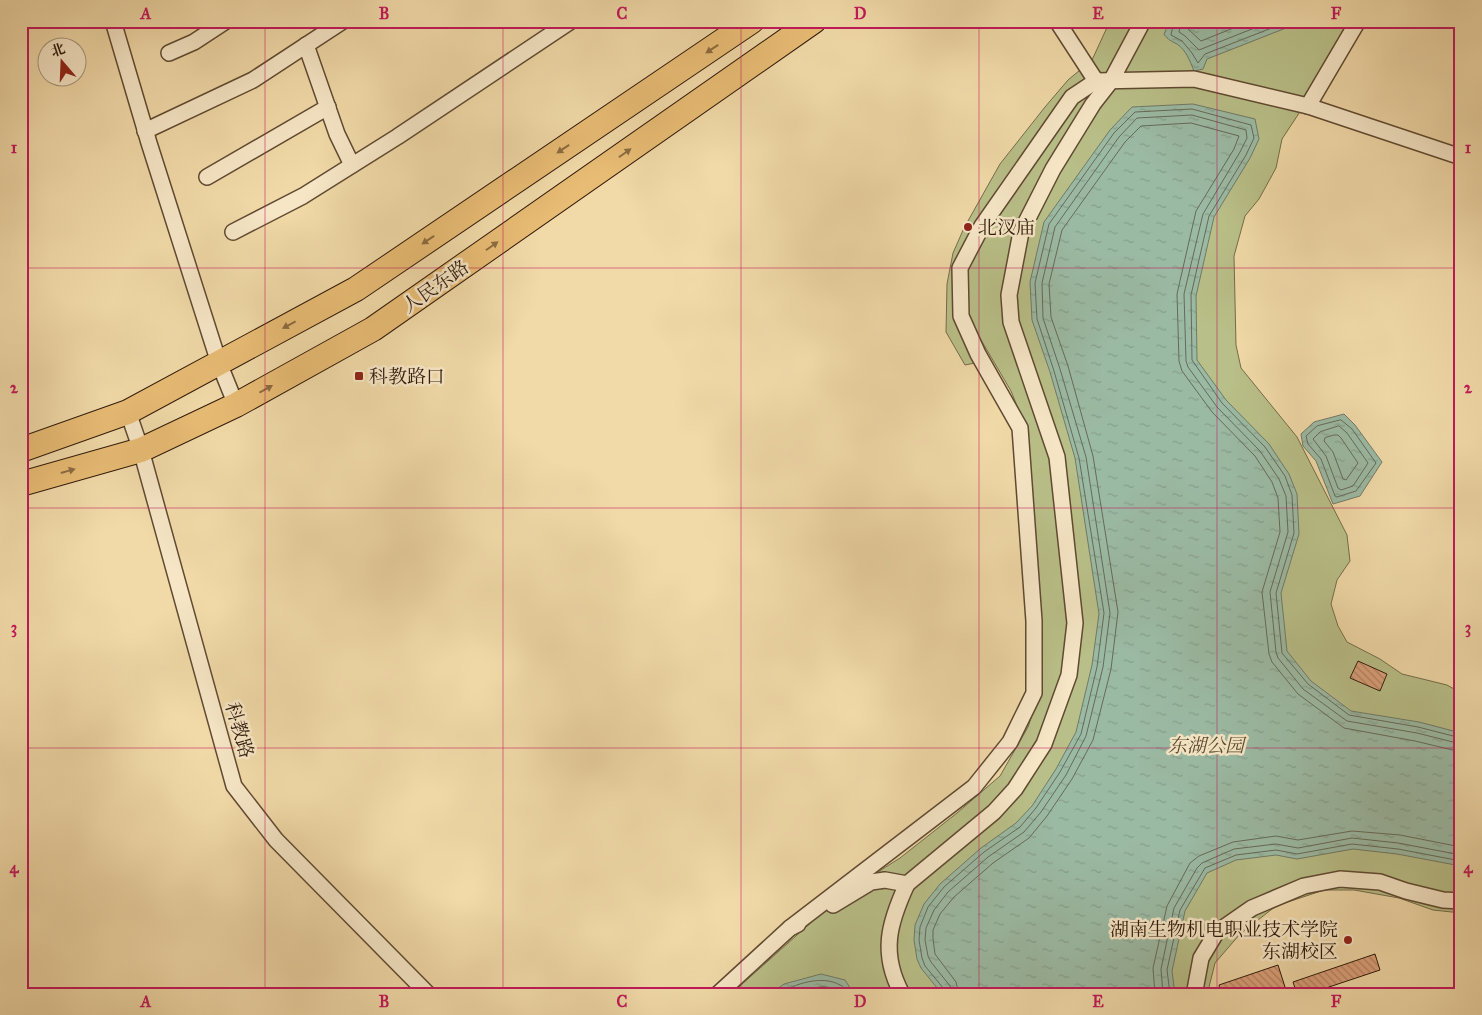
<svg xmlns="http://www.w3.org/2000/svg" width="1482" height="1015" viewBox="0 0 1482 1015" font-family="'IM FELL Great Primer','Noto Serif SC',serif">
  <defs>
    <pattern id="water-ripples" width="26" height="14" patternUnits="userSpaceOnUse" patternTransform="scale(1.25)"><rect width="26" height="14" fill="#9bbaa4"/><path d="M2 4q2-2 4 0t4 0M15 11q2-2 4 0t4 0" fill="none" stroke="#869f8c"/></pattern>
    <pattern id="building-back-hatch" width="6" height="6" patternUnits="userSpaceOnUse" patternTransform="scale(1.25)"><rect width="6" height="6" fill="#dca17b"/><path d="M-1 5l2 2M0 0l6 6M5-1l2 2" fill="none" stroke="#b38263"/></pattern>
  </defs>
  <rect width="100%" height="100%" fill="#f1d9a8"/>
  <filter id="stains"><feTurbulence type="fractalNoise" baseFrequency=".004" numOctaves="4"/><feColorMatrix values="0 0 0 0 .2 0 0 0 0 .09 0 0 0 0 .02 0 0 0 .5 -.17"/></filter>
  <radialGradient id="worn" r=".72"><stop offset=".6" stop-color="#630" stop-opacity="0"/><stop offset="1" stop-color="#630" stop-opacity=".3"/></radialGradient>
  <path fill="#b9bf88" stroke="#746c4a" d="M1110,21H1356L1340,51L1282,139L1276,168L1259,199L1245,216L1234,256L1236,345L1241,368L1297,437L1347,535L1350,561L1337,580L1331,604L1338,626L1347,642L1380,659L1402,674L1447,685L1461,693V913L1433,910L1399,898L1354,890H1324L1276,906L1240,934L1215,963L1208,991L1209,994H731L843,894L900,858L957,813L1000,776L1028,727L1042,685L1041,625L1026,428L1011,391L981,340L975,363L965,365L946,332L947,284L953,253L964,228L1000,164L1045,107L1068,80L1092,60Z"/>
  <g fill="url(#water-ripples)" stroke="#707a67">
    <path d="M1170,21H1291L1286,28L1207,59L1203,69L1194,71C1190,61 1186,50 1177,44C1171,41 1168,40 1164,34Z"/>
    <path d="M1193,104L1255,119L1259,139L1250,158L1214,217L1196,296L1197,360L1226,400L1269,444L1289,474L1297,494L1299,534L1281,593L1287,651L1311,681L1351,711L1419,722L1461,733V866L1397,854L1353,849L1297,859L1276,855L1236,860L1207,873L1185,911L1172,971L1175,994H942L921,968L917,959L914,940L915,925L924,904L940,884L981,848L1016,823L1032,806L1056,769L1076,732L1092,665L1099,614L1075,458L1050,372L1032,320L1030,282L1044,222L1110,130L1132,107Z"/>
    <path d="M1344,414L1355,425L1382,462L1360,496L1333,504L1316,461L1303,446L1301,434L1314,422Z"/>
    <path d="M821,974L845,980L854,994H770L784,984Z"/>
  </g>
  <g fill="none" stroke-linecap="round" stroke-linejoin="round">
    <g stroke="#666a58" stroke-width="1">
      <path d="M1174,21L1171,35L1182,41L1192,53L1198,63L1205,54L1282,24L1284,21"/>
      <path d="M1181,21L1179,32L1185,36L1199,50L1272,21"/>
      <path d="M1188,21V29L1201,41L1251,21"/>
      <path d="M1341,420L1352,429L1376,463L1356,491L1337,497L1335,496L1321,459L1308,444L1306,436L1317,426Z"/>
      <path d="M1339,426L1347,433L1368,463L1353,486L1341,490L1338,488L1326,456L1313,439L1320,432Z"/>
      <path d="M1334,435H1338L1341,438L1358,463L1346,480L1343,479L1333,452L1324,441L1325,438Z"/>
      <path d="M779,994C795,983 823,975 840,985C844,986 846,991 848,994"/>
      <path d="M793,994C807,990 829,980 840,994"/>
      <path d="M945,994L944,989L925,966L922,958L919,940L920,927L928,907L944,887L984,852L1020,827L1036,808L1060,772L1081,734L1097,667L1104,613L1079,458L1054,371L1037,319L1035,283L1049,224L1114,133L1135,112L1192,109L1251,125L1254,138L1246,155L1209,216L1191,295L1192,360L1222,403L1265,447L1285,476L1292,495L1294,533L1276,593L1282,653L1308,684L1349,715L1418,727L1461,738"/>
      <path d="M951,994L950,986L931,962L928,956L925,940L926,928L934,910L948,892L988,857L1024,832L1041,812L1066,775L1086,736L1103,667L1110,613L1086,457L1060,369L1043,318L1042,283L1055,227L1119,137L1137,118L1192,115L1246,130L1247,138L1240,152L1203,214L1184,294L1186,361L1188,367L1217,407L1260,451L1279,479L1286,496L1288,532L1270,592L1276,652L1278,658L1303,689L1347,721L1417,733L1461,744"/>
      <path d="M959,994L956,982L935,954L933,939V930L940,914L954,897L993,863L1029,838L1047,816L1072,779L1093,740L1111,669L1118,612L1093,456L1068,366L1051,317L1049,284L1062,230L1125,142L1141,126L1191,123L1239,136L1234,149L1196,211L1177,294L1179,361L1182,371L1212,412L1255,456L1272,482L1278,498L1280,532L1262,592L1269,654L1272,662L1298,694L1344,728L1415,741L1461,752"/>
      <path d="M1155,994L1153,968L1167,906L1190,863L1199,856L1233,842L1276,836L1298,840L1352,831L1400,835L1461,847"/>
      <path d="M1163,994L1161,969L1174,908L1197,868L1202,863L1234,849L1276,844L1298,848L1352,838L1398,843L1461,855"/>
      <path d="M1170,994L1167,970L1180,910L1205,868L1236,855L1276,850L1297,854L1352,844L1398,849L1461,861"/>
    </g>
  </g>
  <g fill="url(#building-back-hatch)" stroke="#301a0b">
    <path d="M1358,661L1387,674L1380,691L1350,678Z"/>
    <path d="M1375,954L1380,970L1308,994H1297L1293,982Z"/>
    <path d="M1278,965L1285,987L1265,994H1221L1219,985Z"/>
  </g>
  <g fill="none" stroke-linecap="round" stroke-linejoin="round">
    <g stroke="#604a32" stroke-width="18">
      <g id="street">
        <path d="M113,21L149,143L219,363L236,405"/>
        <path d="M1057,21L1096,81"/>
        <path d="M306,45L337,134L352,165"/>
        <path d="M169,53L194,42L226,21"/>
        <path d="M1308,106L1358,21"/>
        <path d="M145,131L253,80L343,21"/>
        <path d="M207,177L328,107"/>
        <path d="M233,232L303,196L397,137L571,21"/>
        <path d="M128,412L141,450L234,786L276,840L428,994"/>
        <path d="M833,905L871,882L885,880L907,884L994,812L1015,789L1044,744L1069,675L1075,623L1057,457L1011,322L1009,295L1021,232L1053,169L1093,104L1111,81L1143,21"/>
        <path d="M790,928L974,787L1010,742L1034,693V621L1020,428L978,354L961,316L960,268L982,226L1072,97L1096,81L1194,79L1308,106L1461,157"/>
        <path d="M718,994L790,928L798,924"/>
        <path d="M902,994C880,953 889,923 907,884"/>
        <path d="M1196,994L1195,990L1201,958L1216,933L1252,908L1304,886L1340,879L1380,882L1406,891L1443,900L1461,901"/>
      </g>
    </g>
    <g stroke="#301a0b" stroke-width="26">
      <g id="primary">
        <path d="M21,450L128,412L356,289L752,21"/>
        <path d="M21,484L141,450L236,405L373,329L814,21"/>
      </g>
    </g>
    <use href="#street" stroke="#f6e6c6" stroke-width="15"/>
    <use href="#primary" stroke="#e8bc74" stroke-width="24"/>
  </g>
  <defs><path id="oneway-solid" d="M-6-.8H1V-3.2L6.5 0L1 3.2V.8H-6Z" transform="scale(1.25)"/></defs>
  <g fill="#8c6b40">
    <use href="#oneway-solid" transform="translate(712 49) rotate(146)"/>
    <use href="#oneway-solid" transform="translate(563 149) rotate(146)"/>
    <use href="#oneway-solid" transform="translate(625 153) rotate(-35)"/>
    <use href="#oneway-solid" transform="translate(428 240) rotate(146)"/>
    <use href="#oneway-solid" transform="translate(492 246) rotate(-35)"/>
    <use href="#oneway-solid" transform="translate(289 325) rotate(152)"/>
    <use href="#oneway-solid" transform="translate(266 389) rotate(-29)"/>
    <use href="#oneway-solid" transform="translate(68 471) rotate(-16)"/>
  </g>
  <path fill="none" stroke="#c2185b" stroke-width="1" stroke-opacity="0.55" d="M265,21V994M503,21V994M741,21V994M979,21V994M1217,21V994M21,268H1461M21,508H1461M21,748H1461"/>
  <g fill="#8f2418" stroke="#f6e6c6" stroke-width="2">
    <circle cx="968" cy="227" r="5"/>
    <rect x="354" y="371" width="10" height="10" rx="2.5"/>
    <circle cx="1348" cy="940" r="5"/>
  </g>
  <g text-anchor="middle" stroke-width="5" stroke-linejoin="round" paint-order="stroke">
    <g font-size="19" fill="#301a0b" stroke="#f6e6c6" text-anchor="start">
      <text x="978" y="234">北汊庙</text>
      <text x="369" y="383">科教路口</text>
      <text x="1338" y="936" text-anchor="end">湖南生物机电职业技术学院<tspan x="1338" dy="22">东湖校区</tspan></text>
    </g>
    <g font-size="19" fill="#301a0b" stroke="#f6e6c6">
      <text transform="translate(435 286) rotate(-35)" y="7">人民东路</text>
      <text transform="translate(240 730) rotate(74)" y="7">科教路</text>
    </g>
    <g font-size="19" font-style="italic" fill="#594c30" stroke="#f6e6c6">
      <text x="1206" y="752">东湖公园</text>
    </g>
  </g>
  <rect width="1482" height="1015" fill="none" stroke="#f1d9a8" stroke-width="55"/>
  <g transform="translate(62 62) rotate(341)"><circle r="24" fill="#f6e6c6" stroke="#a7947b"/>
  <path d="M0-4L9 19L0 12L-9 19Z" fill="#8f2418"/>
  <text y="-8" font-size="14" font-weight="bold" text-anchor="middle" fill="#301a0b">北</text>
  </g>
  <rect x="28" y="28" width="1426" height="960" fill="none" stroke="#c2185b" stroke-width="2"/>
  <g font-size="16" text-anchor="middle" font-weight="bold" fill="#c2185b">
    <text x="146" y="19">A</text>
    <text x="384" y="19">B</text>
    <text x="622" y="19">C</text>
    <text x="860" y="19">D</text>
    <text x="1098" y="19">E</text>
    <text x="1336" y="19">F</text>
    <text x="14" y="153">1</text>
    <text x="1468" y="153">1</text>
    <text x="14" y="393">2</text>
    <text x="1468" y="393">2</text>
    <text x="14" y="633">3</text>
    <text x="1468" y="633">3</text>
    <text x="14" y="873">4</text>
    <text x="1468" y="873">4</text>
    <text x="146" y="1007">A</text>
    <text x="384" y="1007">B</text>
    <text x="622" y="1007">C</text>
    <text x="860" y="1007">D</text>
    <text x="1098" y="1007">E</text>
    <text x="1336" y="1007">F</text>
  </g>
  <rect width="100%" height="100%" filter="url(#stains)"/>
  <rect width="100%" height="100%" fill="url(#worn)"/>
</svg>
